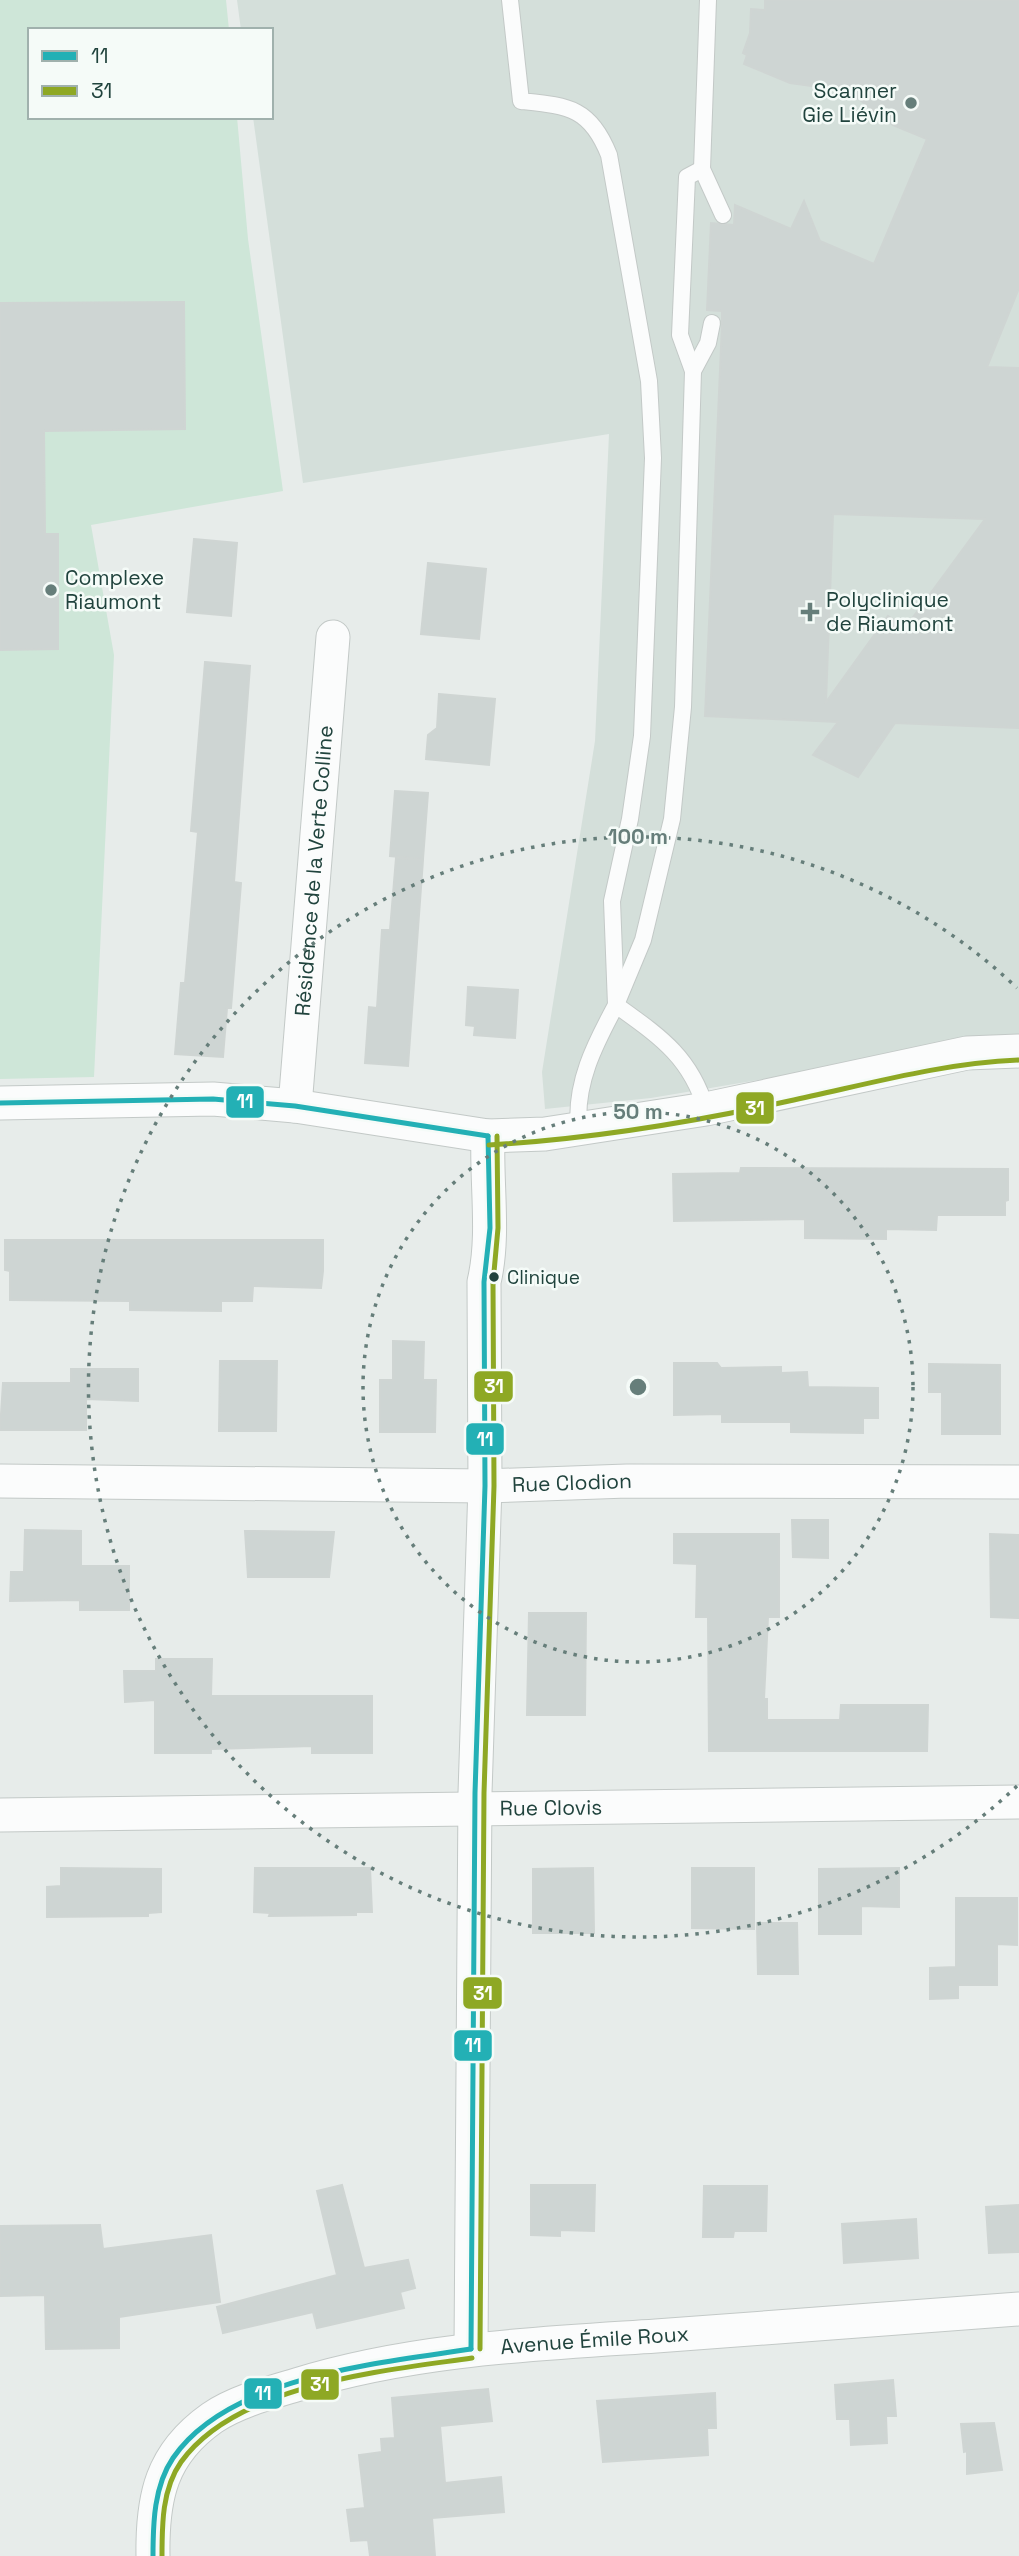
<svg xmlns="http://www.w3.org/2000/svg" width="1019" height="2556" viewBox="0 0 1019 2556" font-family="'Space Grotesk',sans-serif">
  <rect width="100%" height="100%" fill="#e7ecea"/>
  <path fill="#d4dfda" d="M237,0H1019V1036L651,1098L545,1109L542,1072L595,741L609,434L303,483L253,117H271V30H241Z"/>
  <path fill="#cee6d8" d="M0,0H226L229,30H30V117H237L248,239L283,491L91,525L114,655L94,1077L0,1079Z"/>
  <g fill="#ced5d3" stroke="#cfd5d3" stroke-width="2" fill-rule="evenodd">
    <path d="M765,0H1019V288L987,367L1019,368V728L895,723L858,777L813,755L838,722L705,716L722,324V311L707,310L711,223L734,225L735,205L791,229L804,201L820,241L874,264L927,139L893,125L848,91L790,83L744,64L747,55L743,53L750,33L751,9L765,10ZM833,514L985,519L905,628L888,616L826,702Z"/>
    <path d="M184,302L185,429L44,431L45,534H58V649L0,650V303Z"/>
    <path d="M194,539L237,543L231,616L187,612Z"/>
    <path d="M428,563L486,569L479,639L421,634Z"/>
    <path d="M205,662L250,666L234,882L241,883L231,1008H227L223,1057L175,1054L181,983H185L198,832L191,831Z"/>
    <path d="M439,694L495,699L489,765L426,759L428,735L437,728Z"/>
    <path d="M395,791L428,793L423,859L390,856Z"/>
    <path d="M396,858L423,860L408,1066L365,1063L369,1007L377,1008L382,930H390Z"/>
    <path d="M468,987L518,990L515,1038L474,1035L475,1026L466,1025Z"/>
    <path d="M741,1168L1008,1169V1200L1005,1201V1215H937L936,1230L886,1229V1239L805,1238V1219L674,1221L673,1174L740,1173Z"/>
    <path d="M5,1240H323V1271L321,1288L253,1286L252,1301H221V1311L130,1310V1301L10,1300V1271L5,1270Z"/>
    <path d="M393,1341L424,1342L423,1380H436L435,1432H380V1380H393Z"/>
    <path d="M220,1361H277L276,1431H219Z"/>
    <path d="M674,1363H717L721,1368L781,1367V1373L807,1372L808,1387L878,1388V1418H863V1433L791,1432V1422H722V1414L674,1415Z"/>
    <path d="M929,1364L1000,1365V1434H942V1392H929Z"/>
    <path d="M71,1369H138V1401L86,1399V1430H0L3,1383H71Z"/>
    <path d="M792,1520H828V1558L793,1557Z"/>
    <path d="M25,1530L81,1531V1566H129V1610H80V1600L10,1601L11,1572H24Z"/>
    <path d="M245,1531L334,1532L329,1577H248Z"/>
    <path d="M674,1534H779V1617H768L764,1699H767V1720H840L841,1705H928L927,1751H709L708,1617H696L697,1564L674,1563Z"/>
    <path d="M990,1534L1019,1535V1618L991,1617Z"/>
    <path d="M529,1613H586L585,1715H527Z"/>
    <path d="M156,1659H212L211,1696H372V1753H312V1746L211,1749V1753H155V1700L125,1702L124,1671H156Z"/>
    <path d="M61,1868L161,1869V1912L148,1913V1916L47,1917V1887L61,1886Z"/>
    <path d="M255,1868H370L372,1912H356V1915L269,1916L270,1913L254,1912Z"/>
    <path d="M593,1868L594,1933H533V1869Z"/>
    <path d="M692,1868H754V1929L692,1928Z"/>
    <path d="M899,1868V1907L861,1906V1934H819V1869Z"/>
    <path d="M956,1898H1017V1945L997,1944V1985H958V1998L930,1999V1968L956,1967Z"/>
    <path d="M757,1923H797L798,1974H758Z"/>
    <path d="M342,2185L364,2268L408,2260L415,2288L400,2292L404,2308L317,2328L313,2312L223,2333L217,2307L337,2275L317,2191Z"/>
    <path d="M531,2185H595L594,2231L560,2230V2236L531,2235Z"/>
    <path d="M704,2186H767L766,2231H734L733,2237H703Z"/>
    <path d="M1019,2205V2252L989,2253L986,2207Z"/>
    <path d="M916,2219L918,2258L844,2263L842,2224Z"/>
    <path d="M100,2225L103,2249L211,2235L220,2302L119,2317V2348L46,2349L45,2295L0,2296V2226Z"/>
    <path d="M893,2380L896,2416H886L887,2443L851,2445L850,2419H837L835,2385Z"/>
    <path d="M488,2389L492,2421L440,2426L445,2483L501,2477L504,2512L432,2518L435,2556H370L368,2540L351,2541L347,2510L365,2508L359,2455L382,2452L381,2439L395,2438L392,2398Z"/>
    <path d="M715,2393L716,2428H707L708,2455L603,2462L597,2401Z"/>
    <path d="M994,2423L1002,2470L967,2474V2451L964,2452L961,2424Z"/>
  </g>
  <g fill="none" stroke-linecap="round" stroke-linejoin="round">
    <g stroke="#c3c9c7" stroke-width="18">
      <g id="service">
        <path d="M510,0L521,101C568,106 590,107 609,155L649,381L653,458L642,736L630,819L612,901L616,1005"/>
        <path d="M708,0L702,169L723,215"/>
        <path d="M693,371L708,343L712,323"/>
        <path d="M618,1000L643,940L672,819L683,707L693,371L680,335L687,177L702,169"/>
        <path d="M579,1130C574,1084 595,1044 616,1005C659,1036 690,1056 706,1109"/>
      </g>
    </g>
    <g stroke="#c3c9c7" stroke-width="35">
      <g id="minor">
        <path d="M0,1103L213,1099L295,1106L488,1136L545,1134L706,1109L967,1053L1019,1051"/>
        <path id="s1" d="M295,1106L333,637"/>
        <path id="s2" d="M0,1481L485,1486L627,1481L1019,1482"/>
        <path id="s3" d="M0,1815L1019,1802"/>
        <path d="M471,2349L475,1793L485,1486L484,1282C495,1235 486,1184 488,1136"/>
        <path id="s4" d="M153,2556C152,2497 161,2454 212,2418C235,2402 269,2393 296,2385C412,2349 534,2344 656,2336C777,2327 898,2318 1019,2309"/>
      </g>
    </g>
    <use href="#service" stroke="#fbfcfc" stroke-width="16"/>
    <use href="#minor" stroke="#fbfcfc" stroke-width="33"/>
    <g stroke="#f5fbf8" stroke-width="10">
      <g id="bus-1">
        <path d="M0,1103L213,1099L295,1106L488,1136"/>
        <path d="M471,2349L475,1793L485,1486L484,1282L490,1228L488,1136"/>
        <path d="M153,2556C153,2523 154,2486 173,2458C229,2376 380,2363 471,2349"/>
      </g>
    </g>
    <g stroke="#f5fbf8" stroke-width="10">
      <g id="bus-2">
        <path d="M489,1145C590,1139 689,1123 789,1101C865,1085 941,1063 1019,1060"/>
        <path d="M480,2349L484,1793L494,1486L493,1283L498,1228L497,1136"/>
        <path d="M162,2556C162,2525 162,2489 181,2462C237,2384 383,2371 472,2358"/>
      </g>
    </g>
    <use href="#bus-1" stroke="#23b0b5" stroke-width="5"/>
    <use href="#bus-2" stroke="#8ea824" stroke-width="5"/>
  </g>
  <g fill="none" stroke="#667e7a" stroke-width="3.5" stroke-dasharray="3.5 7">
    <circle cx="638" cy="1387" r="275"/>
    <path d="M1017 1786A550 550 0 1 1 1017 988"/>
  </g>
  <g fill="#667e7a" stroke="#f5fbf8" stroke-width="2.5">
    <circle cx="911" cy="103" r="7"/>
    <circle cx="51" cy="590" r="7"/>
    <path d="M806.5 601.5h7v7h7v7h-7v7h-7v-7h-7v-7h7z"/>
  </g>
  <circle fill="#20433d" stroke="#f5fbf8" stroke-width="2.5" cx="494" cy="1277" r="6"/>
  <g text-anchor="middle" stroke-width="5" stroke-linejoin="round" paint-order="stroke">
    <g font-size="19" fill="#20433d" stroke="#f5fbf8" text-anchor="start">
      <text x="507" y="1284">Clinique</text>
    </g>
    <g font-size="21" fill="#20433d" stroke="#f5fbf8" text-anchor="start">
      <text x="897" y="98" text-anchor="end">Scanner<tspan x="897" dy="24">Gie Liévin</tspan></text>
      <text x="65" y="585">Complexe<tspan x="65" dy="24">Riaumont</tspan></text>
      <text x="826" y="607">Polyclinique<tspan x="826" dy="24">de Riaumont</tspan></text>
    </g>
    <g font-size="21" fill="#20433d" stroke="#f5fbf8">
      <text dy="7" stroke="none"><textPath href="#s1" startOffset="236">Résidence de la Verte Colline</textPath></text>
      <text dy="7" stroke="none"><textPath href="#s2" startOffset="572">Rue Clodion</textPath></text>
      <text dy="7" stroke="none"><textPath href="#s3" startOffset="551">Rue Clovis</textPath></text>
      <text dy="7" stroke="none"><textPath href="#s4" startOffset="551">Avenue Émile Roux</textPath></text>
    </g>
  </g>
  <circle cx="638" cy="1387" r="10" fill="#667e7a" stroke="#f5fbf8" stroke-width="3.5"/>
  <g font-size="21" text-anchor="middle" font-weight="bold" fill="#667e7a" stroke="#f5fbf8" stroke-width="5" stroke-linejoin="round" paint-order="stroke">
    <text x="638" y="844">100 m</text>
    <text x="638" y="1119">50 m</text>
  </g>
  <g stroke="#f5fbf8" stroke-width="2.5">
    <rect x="225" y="1085" width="40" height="34" rx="7" fill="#23b0b5"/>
    <rect x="735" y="1091" width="40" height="34" rx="7" fill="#8ea824"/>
    <rect x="473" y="1370" width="41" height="33" rx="7" fill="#8ea824"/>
    <rect x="465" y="1422" width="40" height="34" rx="7" fill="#23b0b5"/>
    <rect x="462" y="1976" width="41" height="34" rx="7" fill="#8ea824"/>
    <rect x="453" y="2029" width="40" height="33" rx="7" fill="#23b0b5"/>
    <rect x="300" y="2368" width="40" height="33" rx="7" fill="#8ea824"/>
    <rect x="243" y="2377" width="40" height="33" rx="7" fill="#23b0b5"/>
  </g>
  <g font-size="19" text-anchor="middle" font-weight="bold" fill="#fff">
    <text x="245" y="1108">11</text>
    <text x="755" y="1115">31</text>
    <text x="494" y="1393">31</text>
    <text x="485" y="1446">11</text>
    <text x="483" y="2000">31</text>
    <text x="473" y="2052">11</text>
    <text x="320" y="2391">31</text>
    <text x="263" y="2400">11</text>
  </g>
  <rect x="28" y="28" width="245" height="91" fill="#f5fbf8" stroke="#a0b1ad" stroke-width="2"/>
  <rect x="42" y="51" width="35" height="10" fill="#23b0b5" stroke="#a0b1ad" stroke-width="2"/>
  <text x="91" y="63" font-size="21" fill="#20433d">11</text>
  <rect x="42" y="86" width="35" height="10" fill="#8ea824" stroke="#a0b1ad" stroke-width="2"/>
  <text x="91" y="98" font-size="21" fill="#20433d">31</text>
</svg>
